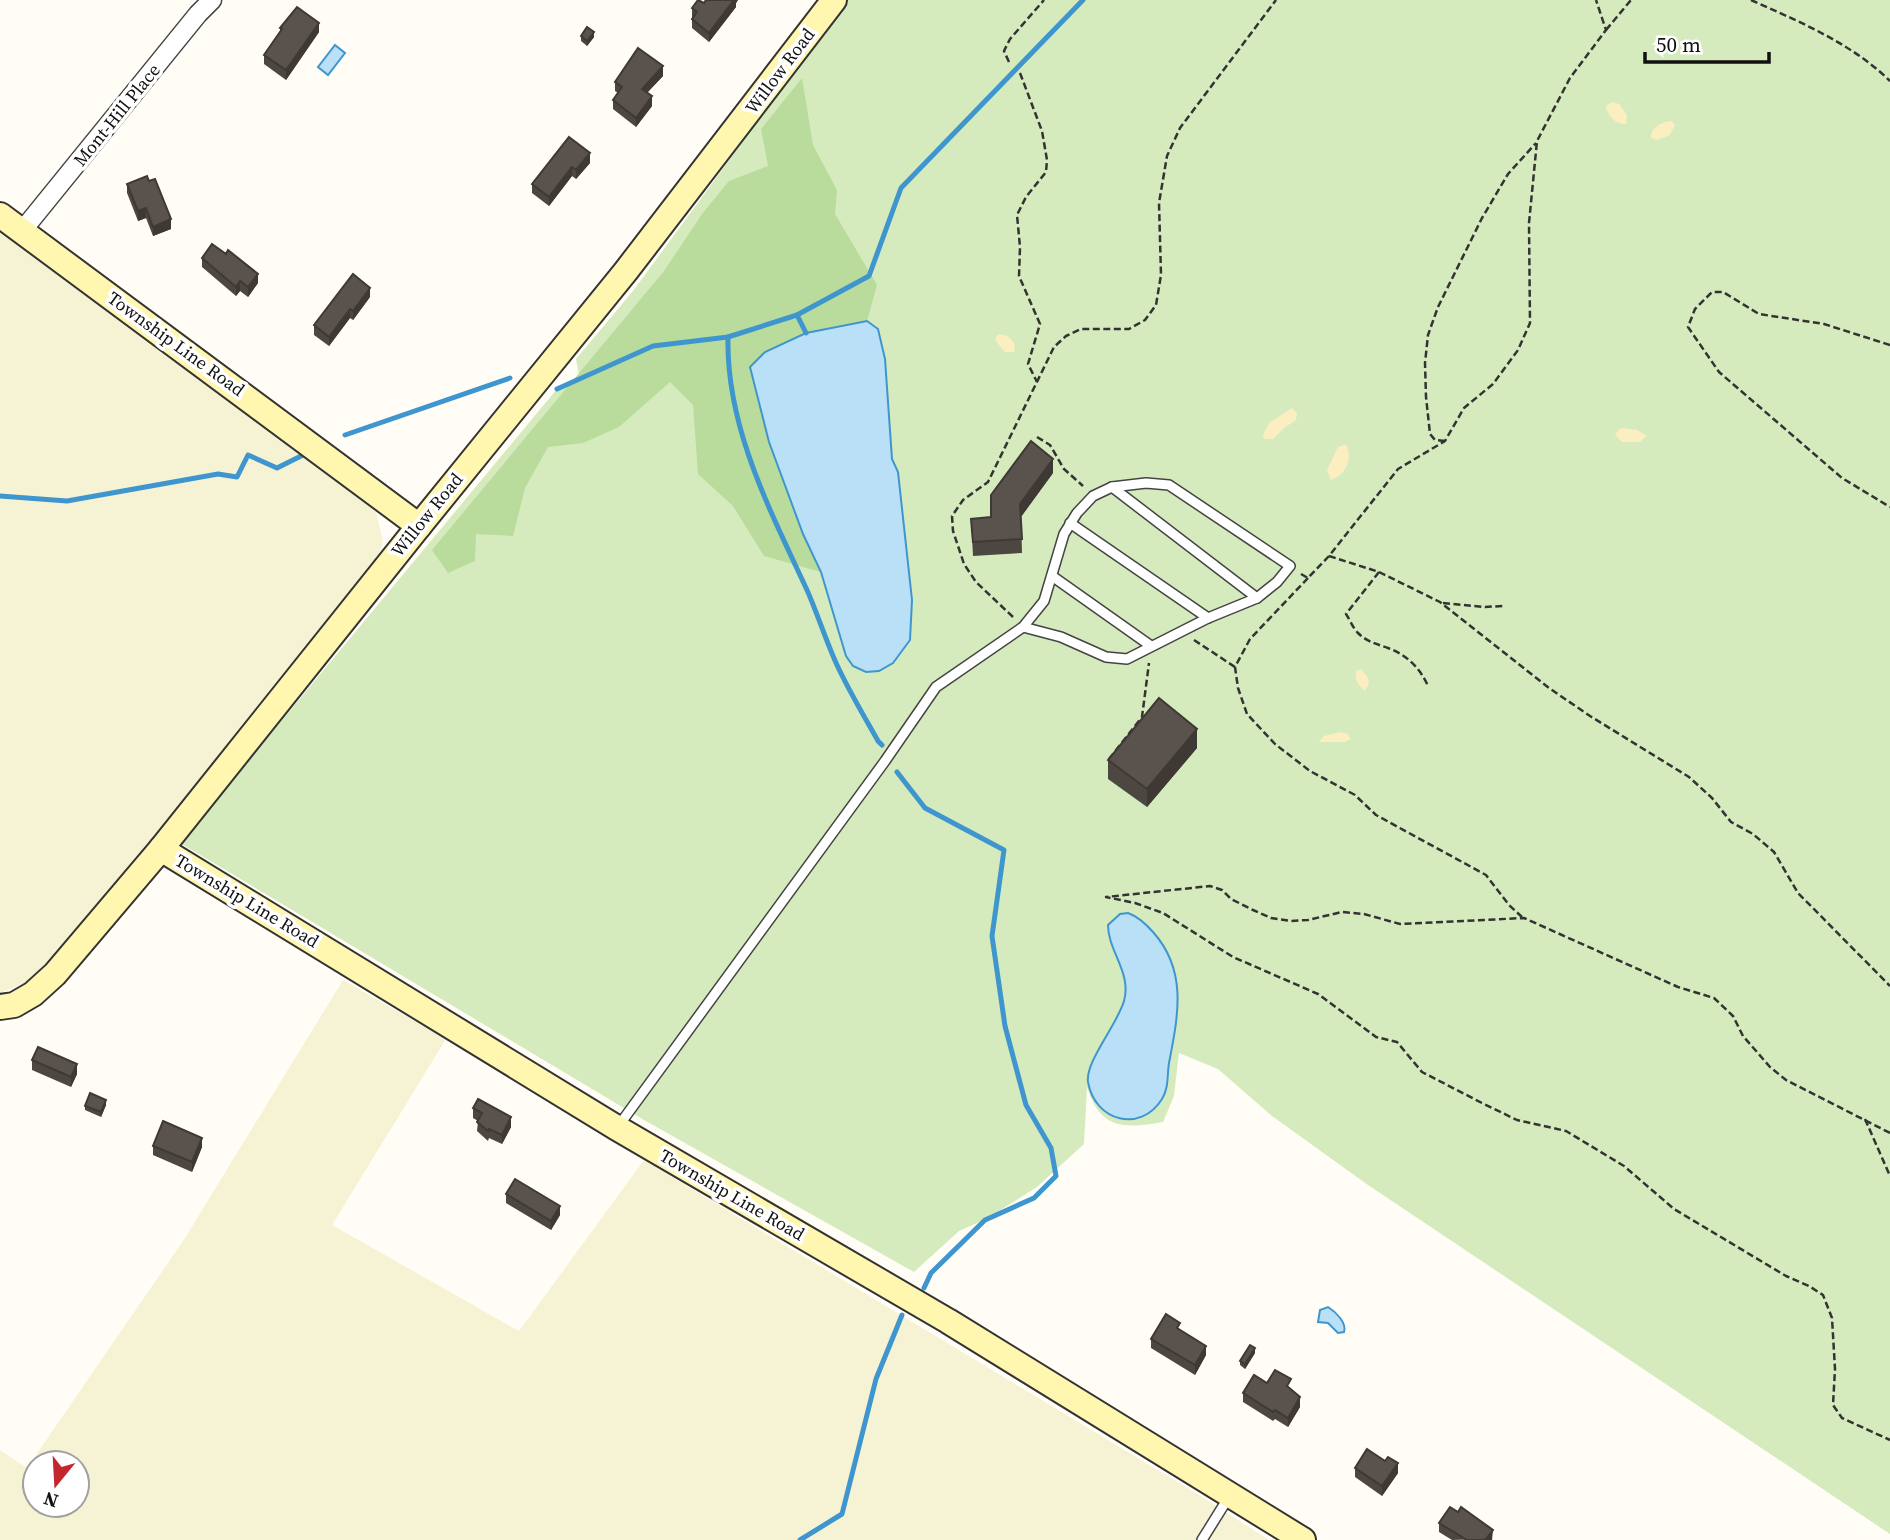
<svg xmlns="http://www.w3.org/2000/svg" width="1890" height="1540" viewBox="0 0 1890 1540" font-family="'Source Serif 4',serif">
  <rect width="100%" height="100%" fill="#fffdf5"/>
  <g fill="#f6f3d4" fill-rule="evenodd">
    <path d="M0,228L362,496L376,512L383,541L379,556L156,837L50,963L32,980L0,993Z"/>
    <path d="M343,980L446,1039L332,1225L519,1331L644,1160L1204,1498L1269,1540H0V1450L27,1468L183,1241ZM35,1463H77V1505H35Z"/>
  </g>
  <path fill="#d5ebbd" d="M847,0H1890V1534L1368,1185L1272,1116L1218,1069L1179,1053L1174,1096L1163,1122C1123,1129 1100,1129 1087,1087L1084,1144L1037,1187L988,1218L959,1231L914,1272L644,1120L180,843L557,389L580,380L576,359L633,291Z"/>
  <path fill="#b9dc9c" d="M802,78L813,145L837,190L835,214L877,285L867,321L806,333L765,352L803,534L821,572L764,556L733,506L698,474L693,405L670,382L619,427L583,443L548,447L525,488L513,536L476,534L475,561L448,573L432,550L664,271L702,214L729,181L768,166L761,129Z"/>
  <g fill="#fbeec1">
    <path d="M1612,102L1619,104L1627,115L1626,124C1616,125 1607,116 1606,106Z"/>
    <path d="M1671,121L1675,125L1670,135L1657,140L1651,138C1650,128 1661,122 1671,121Z"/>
    <path d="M997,335C1005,333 1013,339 1015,346L1014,352H1005L995,340Z"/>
    <path d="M1292,408L1297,413L1296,420L1284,428L1273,439H1264L1263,435L1269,423Z"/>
    <path d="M1623,428L1637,430L1647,436L1640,442H1622L1615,435L1619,429Z"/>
    <path d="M1346,444C1353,458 1347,474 1331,480L1327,470L1338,447Z"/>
    <path d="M1361,669L1367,676L1369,683L1365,691C1359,686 1354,679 1356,671Z"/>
    <path d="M1341,732L1348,734L1351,739L1345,742H1319L1324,736Z"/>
  </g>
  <g fill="#b9e0f7" stroke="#3f96cf" stroke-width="2">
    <path d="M335,45L345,53L328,75L318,67Z"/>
    <path d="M867,321L878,329L885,359L892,459L898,472L912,600L910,640L893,663L879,671L866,672L853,666L846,656L821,572L803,534L769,442L750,367L765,352L806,333Z"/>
    <path d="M1128,913C1139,917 1146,924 1153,932C1188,971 1178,1016 1169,1063C1167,1075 1169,1088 1162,1099C1141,1133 1095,1122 1088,1082C1085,1062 1117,1025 1124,1001C1132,973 1108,951 1108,925L1120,914Z"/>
    <path d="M1328,1307C1336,1312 1347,1323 1344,1332L1338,1333L1328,1323L1318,1322L1320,1310Z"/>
  </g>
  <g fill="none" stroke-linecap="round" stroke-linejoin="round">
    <g stroke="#3f96cf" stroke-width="5">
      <path d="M797,315L869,276L901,188L1083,0"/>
      <path d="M728,337C726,427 770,510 807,590C818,615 826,641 837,665C849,691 864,716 878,741L882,745"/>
      <path d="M557,389L653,346L728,337L797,315L806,333"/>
      <path d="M345,435L510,378"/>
      <path d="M0,496L67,501L218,474L237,477L248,455L277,468L305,454"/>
      <path d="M897,772L925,808L1004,850L992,936L1005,1026L1026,1105L1051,1148L1056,1176L1034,1198L985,1220L931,1273L924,1288"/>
      <path d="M800,1540L842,1514L876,1379L902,1315"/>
    </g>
    <g stroke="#444" stroke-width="12">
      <g id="lane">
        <path d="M1112,487L1257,598"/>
        <path d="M1070,523L1208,618"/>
        <path d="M1052,576L1151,646"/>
        <path d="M617,1128L885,761L936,687L1023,627L1044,601L1064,534L1077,513L1093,496L1112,487L1146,483L1169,485L1290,566L1277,582L1257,598L1208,618L1127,659L1106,657L1061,637L1023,627"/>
        <path d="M1202,1540L1230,1495"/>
      </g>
    </g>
    <g stroke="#444" stroke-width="21">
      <path id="street" d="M22,231L198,14L212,0"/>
    </g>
    <g stroke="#333" stroke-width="28">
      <g id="secondary">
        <path d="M0,215L419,526"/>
        <path d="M161,849L617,1128L948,1321L1303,1540"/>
        <path d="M0,1007L14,1005L33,994L55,974L161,849L419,526L626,271L834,0"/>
      </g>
    </g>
    <g stroke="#333" stroke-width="2.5" stroke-dasharray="7 3.5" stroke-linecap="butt">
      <path d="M1751,0C1800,22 1851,43 1890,81"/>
      <path d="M1606,30L1631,0"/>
      <path d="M1009,62L1004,51L1010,39L1044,0"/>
      <path d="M1020,73L1042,131L1047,160L1046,172L1026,197L1017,215L1020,247L1019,276L1040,324L1028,364L1037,382"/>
      <path d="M1890,345L1824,324L1759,314L1723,292H1712L1695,309L1688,327L1719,372L1842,478L1890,507"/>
      <path d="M1037,437L1050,445L1064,469L1083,486"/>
      <path d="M1445,441L1435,440L1430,434L1426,397L1425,363L1428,335L1438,307L1482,218L1508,174L1536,143"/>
      <path d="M1329,556L1379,572L1440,602L1549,688L1590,716L1689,777L1712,798L1731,822L1753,834L1774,852L1798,893L1890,986"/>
      <path d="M1379,572L1346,614C1350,620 1353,628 1358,633C1367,642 1377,644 1388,648C1407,655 1420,668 1428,686"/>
      <path d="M1301,574L1308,578L1329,556L1398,469L1445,441L1464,408L1493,384L1518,350L1530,323L1529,223L1537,141L1570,78L1606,30L1596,0"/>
      <path d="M1308,578L1250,639L1235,667L1238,688L1247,714L1275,744L1310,771L1355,795L1376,815L1486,875L1509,905L1522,917"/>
      <path d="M1443,603L1485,607L1503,606"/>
      <path d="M1013,617L976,582L964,564L953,531L952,516L963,500L988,482L1054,347L1066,336L1081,329H1129L1145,320L1156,305L1161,275L1159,203L1167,156L1180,128L1276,0"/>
      <path d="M1194,640L1235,667"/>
      <path d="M1109,759L1142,717L1149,663"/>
      <path d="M1865,1119L1890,1176"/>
      <path d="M1890,1133L1786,1080L1770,1067L1743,1036L1733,1016L1714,998L1678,987L1524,918L1400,924L1364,914L1342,912L1308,920L1291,921L1271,918L1253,910L1231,899L1222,890L1210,886L1106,897L1135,903L1163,913L1233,957L1318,994L1376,1037L1397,1042L1422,1072L1482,1103L1517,1120L1566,1131L1624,1166L1674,1209L1786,1276L1809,1286L1823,1295L1832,1318L1835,1369L1833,1405L1842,1418L1890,1440"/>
    </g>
    <use href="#lane" stroke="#fff" stroke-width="9"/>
    <use href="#street" stroke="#fff" stroke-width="18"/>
    <use href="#secondary" stroke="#fff6b0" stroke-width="24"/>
  </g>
  <g fill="#4d4742">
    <path d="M706,0H738L736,3V7L709,42L692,28V8L704,3Z"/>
    <path d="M280,28L319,32L286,80L264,64V55L280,32Z"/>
    <path d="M581,36L594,37L587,46L581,41Z"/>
    <path d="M663,76L647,93L652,106L636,127L613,109V100L618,93L615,91V82Z"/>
    <path d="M569,137L590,163L576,179L572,176L549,206L532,193V184Z"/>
    <path d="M127,184L171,229L153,236L146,218L138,221L127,193Z"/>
    <path d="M202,258L258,283L248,297L240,291L236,296L202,267Z"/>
    <path d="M370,297L353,320L350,318L329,346L314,335V325Z"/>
    <path d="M1053,473L1021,517L1022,553L973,556L971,519L991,517Z"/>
    <path d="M1197,748L1147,807L1108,779V760Z"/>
    <path d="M32,1060L77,1074L71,1087L32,1070Z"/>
    <path d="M106,1105L101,1117L85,1110V1106Z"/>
    <path d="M473,1108L511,1127L502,1144L489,1138L488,1141L477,1131L478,1121L473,1118Z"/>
    <path d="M153,1146L202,1147L192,1172L153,1155Z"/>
    <path d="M506,1194L560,1215L551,1230L506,1203Z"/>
    <path d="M1180,1330L1206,1355L1195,1375L1151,1348V1339Z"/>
    <path d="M1255,1353L1245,1369L1240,1365V1361Z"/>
    <path d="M1267,1383L1291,1389L1300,1407L1288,1427L1275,1419L1273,1421L1243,1402V1393Z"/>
    <path d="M1355,1468L1398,1473L1382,1496L1355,1477Z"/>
    <path d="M1439,1523L1493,1539L1452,1540L1439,1532Z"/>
  </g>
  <g fill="#3f3936">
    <path d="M734,0H738L736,3V7L709,42V33Z"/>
    <path d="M319,23V32L286,80V70Z"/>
    <path d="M594,32V37L587,46V41Z"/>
    <path d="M663,66V76L642,98V89Z"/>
    <path d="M652,96V106L636,127V118Z"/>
    <path d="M590,153V163L576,179V170Z"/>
    <path d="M572,167V176L549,206V197Z"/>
    <path d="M146,208V218L138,221V211Z"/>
    <path d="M171,219V229L153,236V227Z"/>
    <path d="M258,274V283L248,297V287Z"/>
    <path d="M240,281V291L236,296V287Z"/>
    <path d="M370,288V297L353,320V311Z"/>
    <path d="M350,309V318L329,346V337Z"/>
    <path d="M1053,459V473L1020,518V504Z"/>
    <path d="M1197,729V748L1147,807V789Z"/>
    <path d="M77,1064V1074L71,1087V1077Z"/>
    <path d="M106,1100V1105L101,1117V1112Z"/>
    <path d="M511,1117V1127L502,1144V1135Z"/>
    <path d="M202,1138V1147L192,1172V1162Z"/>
    <path d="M560,1206V1215L551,1230V1221Z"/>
    <path d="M1206,1346V1355L1195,1375V1365Z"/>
    <path d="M1255,1348V1353L1245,1369V1364Z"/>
    <path d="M1300,1397V1407L1288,1427V1418Z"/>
    <path d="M1398,1463V1473L1382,1496V1486Z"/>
    <path d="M1493,1530L1492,1540H1485Z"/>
  </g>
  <g fill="#5a524d" stroke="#3f3936" stroke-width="2">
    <path d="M698,0L704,3L706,0H734L709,33L692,19L697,12L692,8Z"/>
    <path d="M297,7L319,23L286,70L264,55L282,29L280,28Z"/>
    <path d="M587,27L594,32L587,41L581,36Z"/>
    <path d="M638,48L663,66L642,89L652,96L636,118L613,100L622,87L615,82Z"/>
    <path d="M569,137L590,153L576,170L572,167L549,197L532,184Z"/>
    <path d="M147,176L149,181L155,179L171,219L153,227L146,208L138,211L127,184Z"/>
    <path d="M212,244L226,254L228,250L258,274L248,287L240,281L236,287L202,258Z"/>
    <path d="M353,274L370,288L353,311L350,309L329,337L314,325Z"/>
    <path d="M1031,441L1053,459L1020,504L1022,539L973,542L971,519L991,517V495Z"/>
    <path d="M1159,698L1197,729L1147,789L1108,760Z"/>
    <path d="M38,1047L77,1064L71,1077L32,1060Z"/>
    <path d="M90,1093L106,1100L101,1112L85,1106Z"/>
    <path d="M478,1099L511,1117L502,1135L489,1129L488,1131L477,1122L482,1113L473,1108Z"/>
    <path d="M163,1121L202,1138L192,1162L153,1146Z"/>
    <path d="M515,1179L560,1206L551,1221L506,1194Z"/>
    <path d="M1166,1314L1180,1323L1177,1328L1206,1346L1195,1365L1151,1339Z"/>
    <path d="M1250,1345L1255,1348L1245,1364L1240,1361Z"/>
    <path d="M1275,1370L1291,1379L1287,1386L1300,1397L1288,1418L1275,1410L1273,1412L1243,1393L1254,1375L1267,1383Z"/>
    <path d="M1367,1449L1385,1461L1388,1457L1398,1463L1382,1486L1355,1468Z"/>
    <path d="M1450,1507L1458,1512L1461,1507L1493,1530L1485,1540H1467L1439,1523Z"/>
  </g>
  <g text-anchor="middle" stroke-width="7" stroke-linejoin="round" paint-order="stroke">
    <g font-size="18" fill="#111" stroke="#fff">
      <text transform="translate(780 71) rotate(-53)" y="6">Willow Road</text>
      <text transform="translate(117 115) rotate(-51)" y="6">Mont-Hill Place</text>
      <text transform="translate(176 344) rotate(36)" y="6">Township Line Road</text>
      <text transform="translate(427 515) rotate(-51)" y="6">Willow Road</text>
      <text transform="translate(247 901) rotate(31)" y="6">Township Line Road</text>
      <text transform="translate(732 1195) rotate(30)" y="6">Township Line Road</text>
    </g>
  </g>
  <g transform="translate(56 1484) rotate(198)"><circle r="33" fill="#ffffff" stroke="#a0a0a0" stroke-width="2"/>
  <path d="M0-5L12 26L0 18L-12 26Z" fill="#c4262e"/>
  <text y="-10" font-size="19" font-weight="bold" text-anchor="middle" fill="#111111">N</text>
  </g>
  <path d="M1645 52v10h124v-10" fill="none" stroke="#111111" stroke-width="3.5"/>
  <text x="1656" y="52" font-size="21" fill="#111111" stroke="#ffffff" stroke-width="5" paint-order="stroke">50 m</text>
</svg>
